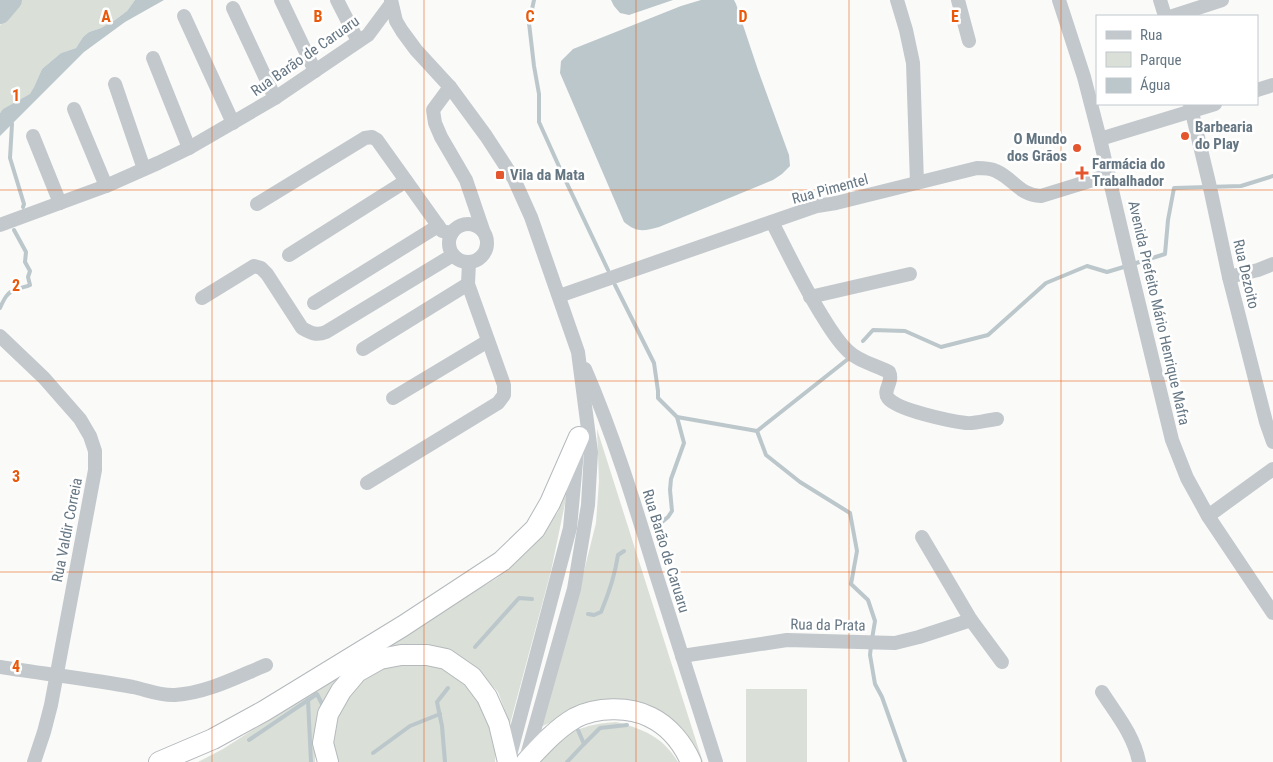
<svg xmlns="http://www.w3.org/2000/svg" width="1273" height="762" viewBox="0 0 1273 762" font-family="'Roboto Condensed',sans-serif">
  <rect width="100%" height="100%" fill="#fafaf8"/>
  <g fill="#dadfd7">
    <path d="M5,0H135L127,11L115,20L101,28L89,32L83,37L76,48L61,53L42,69L34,87L30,95L3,109L0,113V26L2,19L6,11L0,9V6Z"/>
    <path d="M597,429L697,744L703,762H696L651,713L565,715L541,727L581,583L596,523L599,481Z"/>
    <path d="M569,484L551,571L510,724L498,692L473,665L437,647L336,685L315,728V762H198L223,749L360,661L497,578L531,548L558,512Z"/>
    <path d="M441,664L478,694L496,744L495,762H333L334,721L359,680L388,665Z"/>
    <rect x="746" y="689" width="61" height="73"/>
    <path d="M616,722C643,729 662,736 678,762H540C545,751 549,749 558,742C577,727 592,724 616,722Z"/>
  </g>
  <g fill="#bbc7cb">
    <path d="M135,0H164L125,22L84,52L0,136V113L3,109L30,94L34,87L42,69L61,53L76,48L83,37L89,32L101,28L115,20L127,11Z"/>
    <path d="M611,0H673L629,15L620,13L614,6Z"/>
    <path d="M701,0H734L736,4L758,70L789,155L790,166L782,174L773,180L659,227C644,231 637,233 624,222L560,73L561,61L573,49L681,6Z"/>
  </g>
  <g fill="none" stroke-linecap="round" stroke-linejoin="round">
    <g stroke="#bbc7cb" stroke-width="4">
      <path d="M534,0L529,23L534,66L539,94V122L562,173L608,270"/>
      <path d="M10,119L12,124L10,158L24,204L23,207"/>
      <path d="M1133,264L1165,254L1168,220L1174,188L1241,186L1273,176"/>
      <path d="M615,285L654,363L658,391V398L677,417L757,431L766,455L800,482L850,513L857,551L851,584L868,600L875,621L872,639"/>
      <path d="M0,308C4,299 7,292 17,289C22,287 26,287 30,285L28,277L30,271L25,262L26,252L14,230"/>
      <path d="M863,341L873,330L905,331L941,347L988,335L1046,283L1087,266L1107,272L1127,266"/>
      <path d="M757,431L848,359"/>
      <path d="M656,527L668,517L672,511L670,490L671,479L684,443L677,417"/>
      <path d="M588,614L594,615L601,612C609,593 615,575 618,555L624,551"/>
      <path d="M871,646L870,655L875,684L882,697L905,762"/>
      <path d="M475,647L519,598L532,599"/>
      <path d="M308,700L311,762"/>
      <path d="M249,740L317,694L322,704"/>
      <path d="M584,744L600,728L627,725"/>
      <path d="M373,753L410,726L440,714"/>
      <path d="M445,762L442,726L437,702L448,688"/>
      <path d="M567,762L584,744L578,730"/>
    </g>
    <path stroke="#bbc7cb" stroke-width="22" d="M0,13L11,0"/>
    <g stroke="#b4b9bd" stroke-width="22">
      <g id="highway">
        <path d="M159,762L213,739L264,711L403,626L502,561L535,529L550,503L579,437"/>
        <path d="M328,762L323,743L328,714L341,691L357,672L380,659L401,655H427L446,659L472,677L487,697L499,724L508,762"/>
        <path d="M526,762C541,746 556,729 575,718C596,707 629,706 650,717C669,726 683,744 691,762"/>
      </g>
    </g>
    <g stroke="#c3c8cc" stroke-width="14">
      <path d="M281,0L315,71"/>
      <path d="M337,0L358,41"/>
      <path d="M391,0L396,21L402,31L416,50L450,87L486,136L514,179L531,217L578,352L591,452L588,505L574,589L526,759"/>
      <path d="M897,0L906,30L913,63L917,183"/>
      <path d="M958,0L969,41"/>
      <path d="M1059,0L1084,77L1100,139L1131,271L1172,440L1187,478L1208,516L1273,613"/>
      <path d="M1160,0L1165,16"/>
      <path d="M233,8L275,98"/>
      <path d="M184,16L233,123"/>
      <path d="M1173,16L1222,0"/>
      <path d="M153,58L189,148"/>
      <path d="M115,84L144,169"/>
      <path d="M450,87L433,110L435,123L441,137L466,180L483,230"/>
      <path d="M1257,90L1273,85"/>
      <path d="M1190,104L1209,183L1229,277L1266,422L1273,442"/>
      <path d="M74,109L106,186"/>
      <path d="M33,136L60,203"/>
      <path d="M1100,139L1215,104"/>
      <path d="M257,204L365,138L372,137L377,140L442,231L452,233"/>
      <path d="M772,222C788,253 803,285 821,314C829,327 837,341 848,351C859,362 876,365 889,372C894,382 882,390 888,398C897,410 950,421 966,423C975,424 987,420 997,419"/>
      <circle cx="468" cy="243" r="19"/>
      <path d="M0,225L106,186L158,163L189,148L275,98L368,35L391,4"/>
      <path d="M289,255L406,181"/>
      <path d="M1229,277L1258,270L1273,264"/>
      <path d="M559,296L817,206L836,203L977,168C984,168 990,168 996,171C1014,179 1019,195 1041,196L1109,175"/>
      <path d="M810,297L910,274"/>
      <path d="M202,298L254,266L261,268L267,274L302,328C311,333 316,336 326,332L453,255"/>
      <path d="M314,303L438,226"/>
      <path d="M0,336L44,378L80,419L90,436L95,451V470L51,705L44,732L34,762"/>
      <path d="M363,349L468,284"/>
      <path d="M585,369C614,436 635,505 656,574C676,637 696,699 716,762"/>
      <path d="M393,398L488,341"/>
      <path d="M367,483L498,403L504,395V385L468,284L469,262"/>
      <path d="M1208,516L1273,469"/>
      <path d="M922,537L971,620L1002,662"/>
      <path d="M682,656L787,640L895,643L919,637L971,620"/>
      <path d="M0,667C44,674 90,679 133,687C147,690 161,696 175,695C207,693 237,677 266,665"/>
      <path d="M1102,692C1116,714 1134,735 1139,762"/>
      <path d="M509,759L570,528L577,451"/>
    </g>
    <use href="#highway" stroke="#fff" stroke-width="20"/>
  </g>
  <path fill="none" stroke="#e8590c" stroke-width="1" stroke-opacity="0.55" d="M212,0V762M424,0V762M636,0V762M849,0V762M1061,0V762M0,190H1273M0,381H1273M0,572H1273"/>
  <g fill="#e4572e" stroke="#fff" stroke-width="2">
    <circle cx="1185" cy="136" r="5"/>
    <circle cx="1077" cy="148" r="5"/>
    <path d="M1079.5 165.5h5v5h5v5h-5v5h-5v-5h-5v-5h5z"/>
    <rect x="495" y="170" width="10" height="10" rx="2.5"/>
  </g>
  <g text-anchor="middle" stroke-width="5" stroke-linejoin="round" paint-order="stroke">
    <g font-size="15" fill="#657683" stroke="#fff">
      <text transform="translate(305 56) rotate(-35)" y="5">Rua Barão de Caruaru</text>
      <text transform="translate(830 189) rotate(-15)" y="5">Rua Pimentel</text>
      <text transform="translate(1246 274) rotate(77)" y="5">Rua Dezoito</text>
      <text transform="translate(1159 313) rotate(77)" y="5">Avenida Prefeito Mário Henrique Mafra</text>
      <text transform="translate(67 530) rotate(-79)" y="5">Rua Valdir Correia</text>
      <text transform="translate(666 551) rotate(73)" y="5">Rua Barão de Caruaru</text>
      <text transform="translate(828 625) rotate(1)" y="5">Rua da Prata</text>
    </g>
    <g font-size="15" font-weight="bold" fill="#657683" stroke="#fff" text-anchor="start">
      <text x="1195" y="132">Barbearia<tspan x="1195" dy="17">do Play</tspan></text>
      <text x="1067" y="144" text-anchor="end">O Mundo<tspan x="1067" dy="17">dos Grãos</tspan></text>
      <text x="1092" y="169">Farmácia do<tspan x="1092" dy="17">Trabalhador</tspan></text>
      <text x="510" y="180">Vila da Mata</text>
    </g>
  </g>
  <g font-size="16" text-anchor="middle" font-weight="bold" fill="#e8590c" stroke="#fff" stroke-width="5" stroke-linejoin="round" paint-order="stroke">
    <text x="106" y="22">A</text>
    <text x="318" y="22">B</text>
    <text x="530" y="22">C</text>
    <text x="743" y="22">D</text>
    <text x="955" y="22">E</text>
    <text x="16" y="101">1</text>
    <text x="16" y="291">2</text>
    <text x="16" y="482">3</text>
    <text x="16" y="672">4</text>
  </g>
  <rect x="1096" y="15" width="162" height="90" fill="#ffffff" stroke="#c1c8cd"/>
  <rect x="1106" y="31" width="25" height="8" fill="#c3c8cc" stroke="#c1c8cd"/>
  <text x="1140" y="40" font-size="15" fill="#657683">Rua</text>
  <rect x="1106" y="52" width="25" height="15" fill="#dadfd7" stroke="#c1c8cd"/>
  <text x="1140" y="65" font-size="15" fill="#657683">Parque</text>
  <rect x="1106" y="78" width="25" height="15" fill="#bbc7cb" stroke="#c1c8cd"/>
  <text x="1140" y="90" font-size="15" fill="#657683">Água</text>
</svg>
